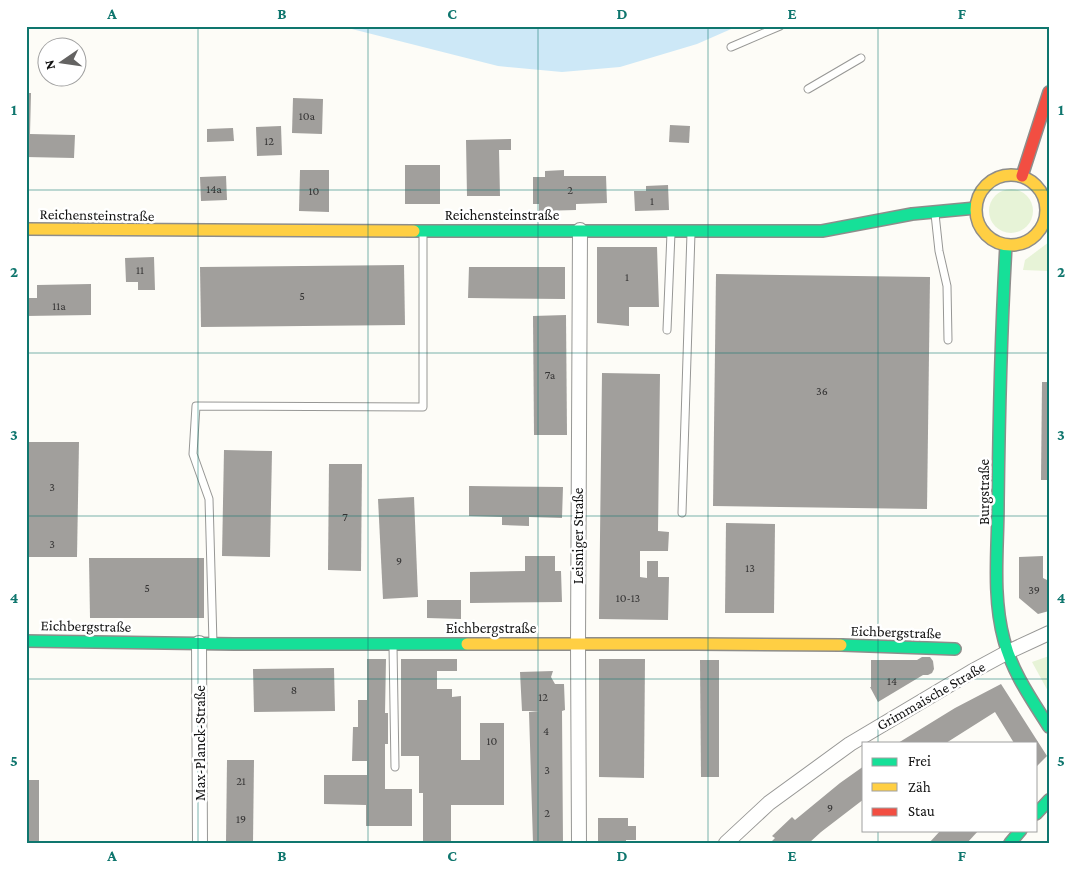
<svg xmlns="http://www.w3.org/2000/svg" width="1075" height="869" viewBox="0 0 1075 869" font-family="'Crimson Pro',serif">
  <rect width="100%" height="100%" fill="#fdfcf7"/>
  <g fill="#e7f3d7">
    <circle cx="1011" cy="211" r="22"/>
    <path d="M1049,242V271L1023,270L1025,260Z"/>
    <path d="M1049,656V693L1032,662Z"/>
  </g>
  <path fill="#cde8f7" d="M340,26H738L697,44L620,67L562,72L498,66Z"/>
  <g fill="#a19f9c">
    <path d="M26,93H31L30,134L75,135L74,158L26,157Z"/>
    <path d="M293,98L323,99L322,134L292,133Z"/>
    <path d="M670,125L690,126L689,143L669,142Z"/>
    <path d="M281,126L282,155L257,156L256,127Z"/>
    <path d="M233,128L234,141L207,142V129Z"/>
    <path d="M511,139V150H499L500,196H467L466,140Z"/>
    <rect x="405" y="165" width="35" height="39"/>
    <path d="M300,170H329V212L299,211Z"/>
    <path d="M564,170V176H606L607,203L576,204V210L539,211V204H533V177H545V171Z"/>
    <path d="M226,176L227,200L201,201L200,177Z"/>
    <path d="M668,185L669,210L635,211L634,191H646V186Z"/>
    <path d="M597,247H657L659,307H629V326L597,323Z"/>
    <path d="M154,257L155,290H138V282H126L125,258Z"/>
    <path d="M404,265L405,325L201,327L200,267Z"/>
    <path d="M469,267H565V299L468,298Z"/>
    <path d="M716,274L930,277L927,509L713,506Z"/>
    <path d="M91,284V315L26,316V298H37V285Z"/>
    <path d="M566,315L567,435H534L533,316Z"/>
    <path d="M602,373L660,374L658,531L669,532L668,551H640V577L647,578V561H658V577H669L668,620L599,619Z"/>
    <path d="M1042,382H1049V480H1041Z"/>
    <path d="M26,442H79L77,557H26Z"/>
    <path d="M224,450L272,451L270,557L222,556Z"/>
    <path d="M329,464H362L361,571L328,570Z"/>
    <path d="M469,486L563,487L562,518L529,517V526L502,525V517L469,516Z"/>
    <path d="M414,497L418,597L383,599L378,499Z"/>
    <path d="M726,523L775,524L774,613H725Z"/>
    <path d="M525,556H555V571H561L562,602L470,603V572L525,571Z"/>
    <path d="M1043,556V578L1049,581V611L1038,614L1019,598V557Z"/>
    <path d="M89,558H204V618H90Z"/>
    <path d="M427,600H461V619L427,618Z"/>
    <path d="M922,657H930L933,661L934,669L932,673L928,675H923L878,702L870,687H871V660H917Z"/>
    <path d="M367,659H386L385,713H388V744H385V789H412V826H366V805L324,804V775H367V761H352L353,727H358V700H367Z"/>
    <path d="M401,659H457V671H437V689H452V697L461,696V760H480V723H504V805H451V843H423V793H419V756H401Z"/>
    <path d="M599,659H645L644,778L599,777Z"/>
    <path d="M700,660H719V777H701Z"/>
    <rect x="26" y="665" width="3" height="33"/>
    <path d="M334,668L335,711L254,712L253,669Z"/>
    <path d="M553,671L551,677L555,684H564L565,710L562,711L563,843H533L529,712L539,711H522L520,672Z"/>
    <path d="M1001,684L1047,756L1036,767V743H1014L995,712L946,743H898L955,708Z"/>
    <path d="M227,760H254L253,843H226Z"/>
    <path d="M864,766V799L821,832L809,843H770L775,838L772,836L792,817L795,820L840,783Z"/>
    <rect x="26" y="780" width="13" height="63"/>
    <path d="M598,818H628V826H636V840H626V843H598Z"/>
    <path d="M941,830H979L967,843H929Z"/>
  </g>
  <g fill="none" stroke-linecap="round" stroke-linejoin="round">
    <g stroke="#979795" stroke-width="9">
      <g id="lane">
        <path d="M731,47L780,26"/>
        <path d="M808,89L861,58"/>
        <path d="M935,214L939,251L947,286L948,340"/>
        <path d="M667,330L671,233"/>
        <path d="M682,513L691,233"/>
        <path d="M213,643L209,499L193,454L196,406L423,407V233"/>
        <path d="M393,646L395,767"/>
      </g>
    </g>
    <g stroke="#979795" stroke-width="16">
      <g id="street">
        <path d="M199,643L200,843"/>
        <path d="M579,843L578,643L580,230"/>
        <path d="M726,843L769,803L850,744L971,672L1008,652L1049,633"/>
      </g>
    </g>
    <g stroke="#8e8d8b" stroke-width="14">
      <g id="fast">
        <path d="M414,231H822L912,214L976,208"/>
        <path d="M1006,245C1001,331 999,417 998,503C998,548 992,596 1004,640C1012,672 1032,700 1049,727"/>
        <path d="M26,641L234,644H467"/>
        <path d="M841,645L955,649"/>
        <path d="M1036,814L1049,800"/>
        <path d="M1010,843L1021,830"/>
      </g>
    </g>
    <g stroke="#8e8d8b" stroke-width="14">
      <g id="slow">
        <circle cx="1011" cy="210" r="35"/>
        <path d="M26,229L414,231"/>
        <path d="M467,644H696L841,645"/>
      </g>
    </g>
    <g stroke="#8e8d8b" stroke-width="14">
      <path id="jam" d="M1022,176L1049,92"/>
    </g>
    <use href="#lane" stroke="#fffffe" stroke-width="7"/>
    <use href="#street" stroke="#fffffe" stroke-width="14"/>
    <use href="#fast" stroke="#16e098" stroke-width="11"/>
    <use href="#slow" stroke="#ffcf43" stroke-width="11"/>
    <use href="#jam" stroke="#f24e42" stroke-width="11"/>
  </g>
  <path fill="none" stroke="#0f766e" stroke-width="1" stroke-opacity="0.55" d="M198,26V843M368,26V843M538,26V843M708,26V843M878,26V743M26,190H1049M26,353H1049M26,516H1049M26,679H1049M878,830V843"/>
  <g text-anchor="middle" stroke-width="5" stroke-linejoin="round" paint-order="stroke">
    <g font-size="12" fill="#353434">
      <text x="307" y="120">10a</text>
      <text x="269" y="145">12</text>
      <text x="214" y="193">14a</text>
      <text x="570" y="194">2</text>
      <text x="314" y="195">10</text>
      <text x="652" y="205">1</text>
      <text x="140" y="274">11</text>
      <text x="627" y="281">1</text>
      <text x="302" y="300">5</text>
      <text x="59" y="310">11a</text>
      <text x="550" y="379">7a</text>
      <text x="822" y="395">36</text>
      <text x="52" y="491">3</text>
      <text x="345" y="521">7</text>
      <text x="52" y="548">3</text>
      <text x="399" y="565">9</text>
      <text x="750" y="572">13</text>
      <text x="147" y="592">5</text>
      <text x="1034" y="594">39</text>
      <text x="628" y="602">10-13</text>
      <text x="892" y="685">14</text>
      <text x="294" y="694">8</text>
      <text x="543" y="701">12</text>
      <text x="546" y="735">4</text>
      <text x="492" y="745">10</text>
      <text x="547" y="774">3</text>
      <text x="241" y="785">21</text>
      <text x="830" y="812">9</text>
      <text x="547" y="817">2</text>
      <text x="241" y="823">19</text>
    </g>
    <g font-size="15" fill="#111" stroke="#fff">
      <text transform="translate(97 215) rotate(1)" y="5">Reichensteinstraße</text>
      <text x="502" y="220">Reichensteinstraße</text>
      <text transform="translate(984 492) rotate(-90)" y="5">Burgstraße</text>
      <text transform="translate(578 536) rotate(-90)" y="5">Leisniger Straße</text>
      <text transform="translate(86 626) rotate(1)" y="5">Eichbergstraße</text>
      <text x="491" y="633">Eichbergstraße</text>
      <text transform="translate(896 632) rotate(2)" y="5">Eichbergstraße</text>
      <text transform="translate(931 696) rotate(-30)" y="5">Grimmaische Straße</text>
      <text transform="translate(200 743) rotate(-90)" y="5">Max-Planck-Straße</text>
    </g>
  </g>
  <rect width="1075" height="869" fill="none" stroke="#ffffff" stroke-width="55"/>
  <rect x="862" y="742" width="175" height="90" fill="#ffffff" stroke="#a0a0a0"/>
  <rect x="872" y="758" width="25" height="8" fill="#16e098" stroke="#a0a0a0"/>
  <text x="908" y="766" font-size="15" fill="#111111">Frei</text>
  <rect x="872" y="783" width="25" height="8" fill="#ffcf43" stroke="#a0a0a0"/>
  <text x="908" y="792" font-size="15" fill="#111111">Zäh</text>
  <rect x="872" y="808" width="25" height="8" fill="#f24e42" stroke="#a0a0a0"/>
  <text x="908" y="816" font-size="15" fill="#111111">Stau</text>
  <g transform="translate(62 62) rotate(257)"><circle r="24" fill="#ffffff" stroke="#a0a0a0"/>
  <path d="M0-4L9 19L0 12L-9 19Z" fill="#646362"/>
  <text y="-8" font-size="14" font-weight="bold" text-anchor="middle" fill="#111111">N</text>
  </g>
  <rect x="28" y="28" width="1020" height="814" fill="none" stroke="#0f766e" stroke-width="2"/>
  <g font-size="16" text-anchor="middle" font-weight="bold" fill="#0f766e">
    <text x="112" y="19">A</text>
    <text x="282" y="19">B</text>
    <text x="452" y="19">C</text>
    <text x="622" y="19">D</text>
    <text x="792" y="19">E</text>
    <text x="962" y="19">F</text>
    <text x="14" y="115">1</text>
    <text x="1061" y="115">1</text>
    <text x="14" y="277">2</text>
    <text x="1061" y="277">2</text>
    <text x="14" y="440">3</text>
    <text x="1061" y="440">3</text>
    <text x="14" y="603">4</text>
    <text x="1061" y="603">4</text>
    <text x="14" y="766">5</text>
    <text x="1061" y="766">5</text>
    <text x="112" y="861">A</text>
    <text x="282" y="861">B</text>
    <text x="452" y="861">C</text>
    <text x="622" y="861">D</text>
    <text x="792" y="861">E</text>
    <text x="962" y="861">F</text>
  </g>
</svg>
